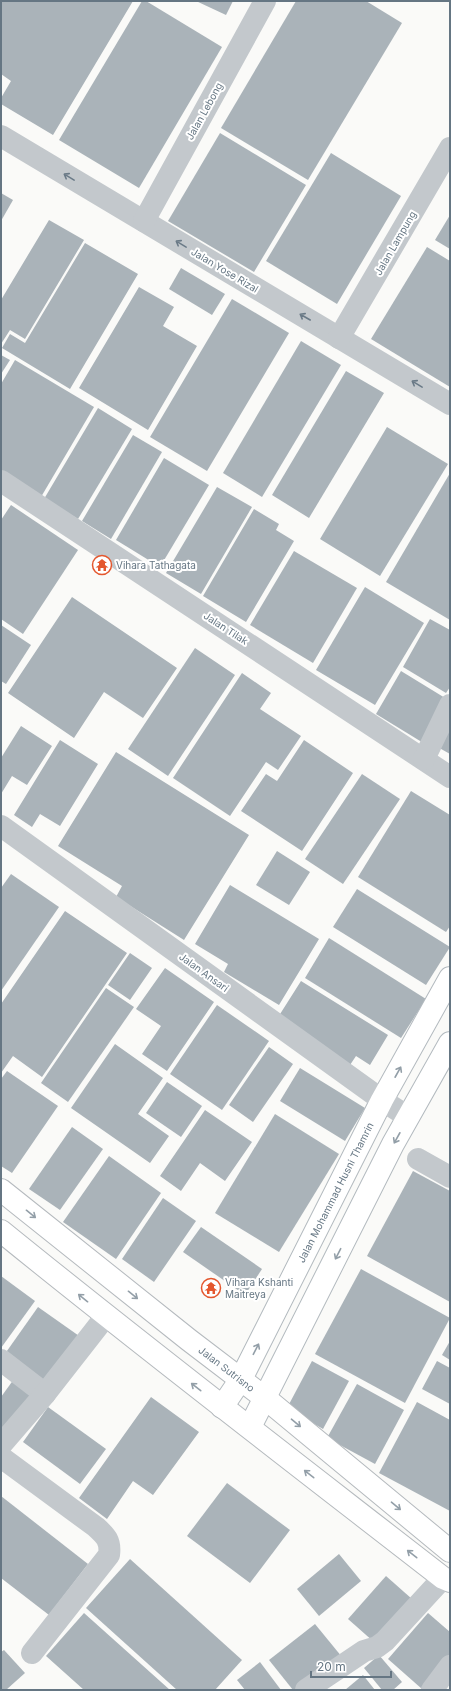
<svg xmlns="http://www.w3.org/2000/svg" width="451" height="1691" viewBox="0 0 451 1691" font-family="Inter,sans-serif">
  <rect width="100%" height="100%" fill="#fafaf8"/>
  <g fill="#aab3b9">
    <path d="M1,1H133L53,135L1,104V98L11,81L1,74Z"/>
    <path d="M142,1H146L222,47L139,188L59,140Z"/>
    <path d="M196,1H233L226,15Z"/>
    <path d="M296,1H366L402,23L308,180L221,128Z"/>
    <path d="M220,133L306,185L254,272L168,221Z"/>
    <path d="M331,153L401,196L337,304L266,261Z"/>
    <path d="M1,193L13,200L1,221Z"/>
    <path d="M450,215V249L435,240Z"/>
    <path d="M49,220L84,240L25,339L10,330L1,344V300Z"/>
    <path d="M85,243L138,274L70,389L2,348L10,334L25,343Z"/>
    <path d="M427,247L450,261V387L371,339Z"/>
    <path d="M181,268L225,294L212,315L169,289Z"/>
    <path d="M139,287L174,307L163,326L197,346L148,430L79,388Z"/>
    <path d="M232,299L289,333L207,471L150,437Z"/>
    <path d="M301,341L341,365L262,497L223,473Z"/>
    <path d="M1,355L10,360L1,374Z"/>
    <path d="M15,360L94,407L41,497L1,473V384Z"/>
    <path d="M346,371L384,393L309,518L272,495Z"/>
    <path d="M98,408L132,429L78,519L44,499Z"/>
    <path d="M387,427L448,464L380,576L320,539Z"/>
    <path d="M133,435L162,452L111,539L82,521Z"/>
    <path d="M164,458L209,485L160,567L116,540Z"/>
    <path d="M450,473V620L386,582Z"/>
    <path d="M217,487L252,507L201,594L166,573Z"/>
    <path d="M11,505L78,550L23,634L1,619V520Z"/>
    <path d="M254,509L279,524L276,530L294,541L246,622L203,596Z"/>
    <path d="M294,551L357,588L313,663L250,625Z"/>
    <path d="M365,587L424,623L375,705L316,670Z"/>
    <path d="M72,597L177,668L143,718L104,692L74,738L8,693Z"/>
    <path d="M430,619L450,630V687L446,693L403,667Z"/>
    <path d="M1,625L31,645L6,684L1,681Z"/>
    <path d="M195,648L235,675L168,776L128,749Z"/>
    <path d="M401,671L450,701L425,744L376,714Z"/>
    <path d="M242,673L271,693L260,709L301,736L278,770L266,762L230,816L173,778Z"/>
    <path d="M450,718V754L434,745Z"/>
    <path d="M21,726L52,746L27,785L12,776L1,794V758Z"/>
    <path d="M60,740L98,764L60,826L40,814L32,827L14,815Z"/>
    <path d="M304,740L353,773L302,851L241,811L266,774L277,781Z"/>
    <path d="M116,752L249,835L184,940L116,897L122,886L58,846Z"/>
    <path d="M362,774L400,799L343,884L305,859Z"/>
    <path d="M411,791L450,815V926L446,932L358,877Z"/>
    <path d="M277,851L310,872L289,905L256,885Z"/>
    <path d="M11,874L59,907L1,991V888Z"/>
    <path d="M230,885L319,939L279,1005L224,972L228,964L195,944Z"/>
    <path d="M357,889L450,947L426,985L333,927Z"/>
    <path d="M65,911L127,953L42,1077L13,1056L1,1073V1004Z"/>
    <path d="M329,938L426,999L401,1038L305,978Z"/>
    <path d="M130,953L152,968L130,1000L108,985Z"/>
    <path d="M165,968L214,1002L167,1071L142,1054L161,1026L136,1009Z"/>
    <path d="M301,981L388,1035L370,1065L356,1056L348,1068L275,1022Z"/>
    <path d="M106,988L134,1007L68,1102L41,1083Z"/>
    <path d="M217,1005L269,1041L222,1110L170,1074Z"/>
    <path d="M115,1044L163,1078L138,1114L169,1136L150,1163L71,1108Z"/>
    <path d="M269,1047L293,1064L253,1122L229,1105Z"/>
    <path d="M300,1068L365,1108L345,1141L280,1101Z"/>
    <path d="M7,1071L58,1106L12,1173L1,1166V1079Z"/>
    <path d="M167,1082L202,1106L181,1137L146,1113Z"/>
    <path d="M205,1110L252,1142L225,1181L200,1163L181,1191L160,1176Z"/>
    <path d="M275,1114L339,1154L279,1252L215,1213Z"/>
    <path d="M72,1127L103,1149L60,1210L29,1189Z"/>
    <path d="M109,1156L161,1193L116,1259L63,1222Z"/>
    <path d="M413,1171L450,1191V1302L367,1256Z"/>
    <path d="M163,1198L196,1221L154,1282L122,1259Z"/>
    <path d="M201,1227L262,1269L245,1295L183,1252Z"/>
    <path d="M361,1269L450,1318L405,1403L315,1354Z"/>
    <path d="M1,1276L35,1301L1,1348Z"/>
    <path d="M38,1307L82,1338L45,1389L2,1358Z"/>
    <path d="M450,1341V1360L442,1355Z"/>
    <path d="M312,1361L349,1381L323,1429L287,1408Z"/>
    <path d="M437,1361L450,1368V1404L422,1389Z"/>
    <path d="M14,1379L36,1394L1,1442V1397Z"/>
    <path d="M357,1384L404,1410L375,1464L327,1438Z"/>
    <path d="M151,1397L199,1432L153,1495L133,1481L107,1519L79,1498Z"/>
    <path d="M417,1402L450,1420V1511L379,1473Z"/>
    <path d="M48,1407L106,1449L80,1484L23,1442Z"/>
    <path d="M227,1483L290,1530L250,1583L187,1536Z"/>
    <path d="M1,1496L88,1564L49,1615L1,1578Z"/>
    <path d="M339,1554L361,1581L319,1616L297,1589Z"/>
    <path d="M130,1559L242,1660L215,1690H177L86,1608Z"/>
    <path d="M386,1576L412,1599L374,1642L348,1619Z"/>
    <path d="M84,1613L170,1690H84L46,1656Z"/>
    <path d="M428,1613L450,1632V1657L422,1689L388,1659Z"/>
    <path d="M315,1624L342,1657L300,1690H293L269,1660Z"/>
    <path d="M4,1650L25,1673L6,1690H1V1652Z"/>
    <path d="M379,1655L402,1682L393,1690H382L364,1668Z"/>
    <path d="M260,1662L281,1690H245L237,1680Z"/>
    <path d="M363,1675L375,1690H345Z"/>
  </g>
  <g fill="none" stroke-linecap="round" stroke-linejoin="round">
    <g stroke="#b3babf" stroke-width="24">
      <g id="secondary">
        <path id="s1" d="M222,1407L241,1379L382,1100L450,978"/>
        <path d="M250,1427L393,1144L450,1043"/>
      </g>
    </g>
    <g stroke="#b5babe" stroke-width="24">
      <g id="primary">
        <path id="s2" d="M1,1190L189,1340L265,1398L450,1551"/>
        <path d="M1,1231C146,1349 295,1463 443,1578L450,1581"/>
      </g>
    </g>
    <g stroke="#c3c8cc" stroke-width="22">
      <path d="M1,136L450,404"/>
      <path d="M144,221L265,1"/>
      <path d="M339,338L450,148"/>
      <path d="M1,481L450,777"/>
      <path d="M424,759L450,705"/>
      <path d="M1,826L382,1100L408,1117"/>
      <path d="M418,1159L450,1177"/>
      <path d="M1,1360L45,1394"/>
      <path d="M1,1445L45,1394L106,1316"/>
      <path d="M1,1457L96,1527C106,1536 111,1541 109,1555L32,1653"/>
      <path d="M306,1690L364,1651L377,1647L385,1641L443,1578"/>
      <path d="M432,1690L450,1666"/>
    </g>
    <use href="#secondary" stroke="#fff" stroke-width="22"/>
    <use href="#primary" stroke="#fff" stroke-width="22"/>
  </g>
  <defs><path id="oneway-shaft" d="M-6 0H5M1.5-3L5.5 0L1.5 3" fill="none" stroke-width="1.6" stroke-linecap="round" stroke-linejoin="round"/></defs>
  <g stroke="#6a7a87">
    <use href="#oneway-shaft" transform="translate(69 177) rotate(-149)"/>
    <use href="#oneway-shaft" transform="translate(181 244) rotate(-149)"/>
    <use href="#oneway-shaft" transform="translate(305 317) rotate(-150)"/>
    <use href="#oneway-shaft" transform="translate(417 384) rotate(-149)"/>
  </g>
  <g stroke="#939fa8">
    <use href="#oneway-shaft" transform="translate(398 1072) rotate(-61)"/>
    <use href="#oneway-shaft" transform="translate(397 1138) rotate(119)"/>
    <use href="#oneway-shaft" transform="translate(31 1214) rotate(39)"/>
    <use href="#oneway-shaft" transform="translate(338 1254) rotate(117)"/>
    <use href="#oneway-shaft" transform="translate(133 1295) rotate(39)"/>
    <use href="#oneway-shaft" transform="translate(83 1298) rotate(-141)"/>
    <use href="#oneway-shaft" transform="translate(256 1349) rotate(-63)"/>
    <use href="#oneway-shaft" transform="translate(196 1387) rotate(-142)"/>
    <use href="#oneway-shaft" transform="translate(296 1423) rotate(40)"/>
    <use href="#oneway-shaft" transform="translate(309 1474) rotate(-142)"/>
    <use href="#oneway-shaft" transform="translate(396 1506) rotate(40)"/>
    <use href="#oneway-shaft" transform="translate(412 1554) rotate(-142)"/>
  </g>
  <defs>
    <g id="temple-ring" transform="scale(1)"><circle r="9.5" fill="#fff" stroke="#e4572e" stroke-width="1.5"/><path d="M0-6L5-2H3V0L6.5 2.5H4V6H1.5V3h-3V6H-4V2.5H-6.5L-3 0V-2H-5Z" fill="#e4572e"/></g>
  </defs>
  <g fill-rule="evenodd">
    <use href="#temple-ring" x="102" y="565"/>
    <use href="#temple-ring" x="211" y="1288"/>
  </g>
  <g text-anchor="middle" stroke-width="4" stroke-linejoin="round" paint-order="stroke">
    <g font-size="10" fill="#657683" stroke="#fff">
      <text transform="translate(204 111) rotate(-61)" y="4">Jalan Lebong</text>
      <text transform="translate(395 243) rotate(-60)" y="4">Jalan Lampung</text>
      <text transform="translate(225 270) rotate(31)" y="4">Jalan Yose Rizal</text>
      <text transform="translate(226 628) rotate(33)" y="4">Jalan Tilak</text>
      <text transform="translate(204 972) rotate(36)" y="4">Jalan Ansari</text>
      <text dy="4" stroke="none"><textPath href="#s1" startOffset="243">Jalan Mohammad Husni Thamrin</textPath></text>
      <text dy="4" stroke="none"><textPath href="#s2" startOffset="288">Jalan Sutrisno</textPath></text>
    </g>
    <g font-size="10" fill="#657683" stroke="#fff" text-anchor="start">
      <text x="116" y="569">Vihara Tathagata</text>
      <text x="225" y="1286">Vihara Kshanti<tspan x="225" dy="12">Maitreya</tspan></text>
    </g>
  </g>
  <rect width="451" height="1691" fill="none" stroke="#657683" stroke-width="4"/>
  <path d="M311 1671v6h80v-6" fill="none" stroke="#657683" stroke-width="2"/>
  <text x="317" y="1671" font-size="12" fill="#657683" stroke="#ffffff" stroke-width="3" paint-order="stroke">20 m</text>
</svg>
